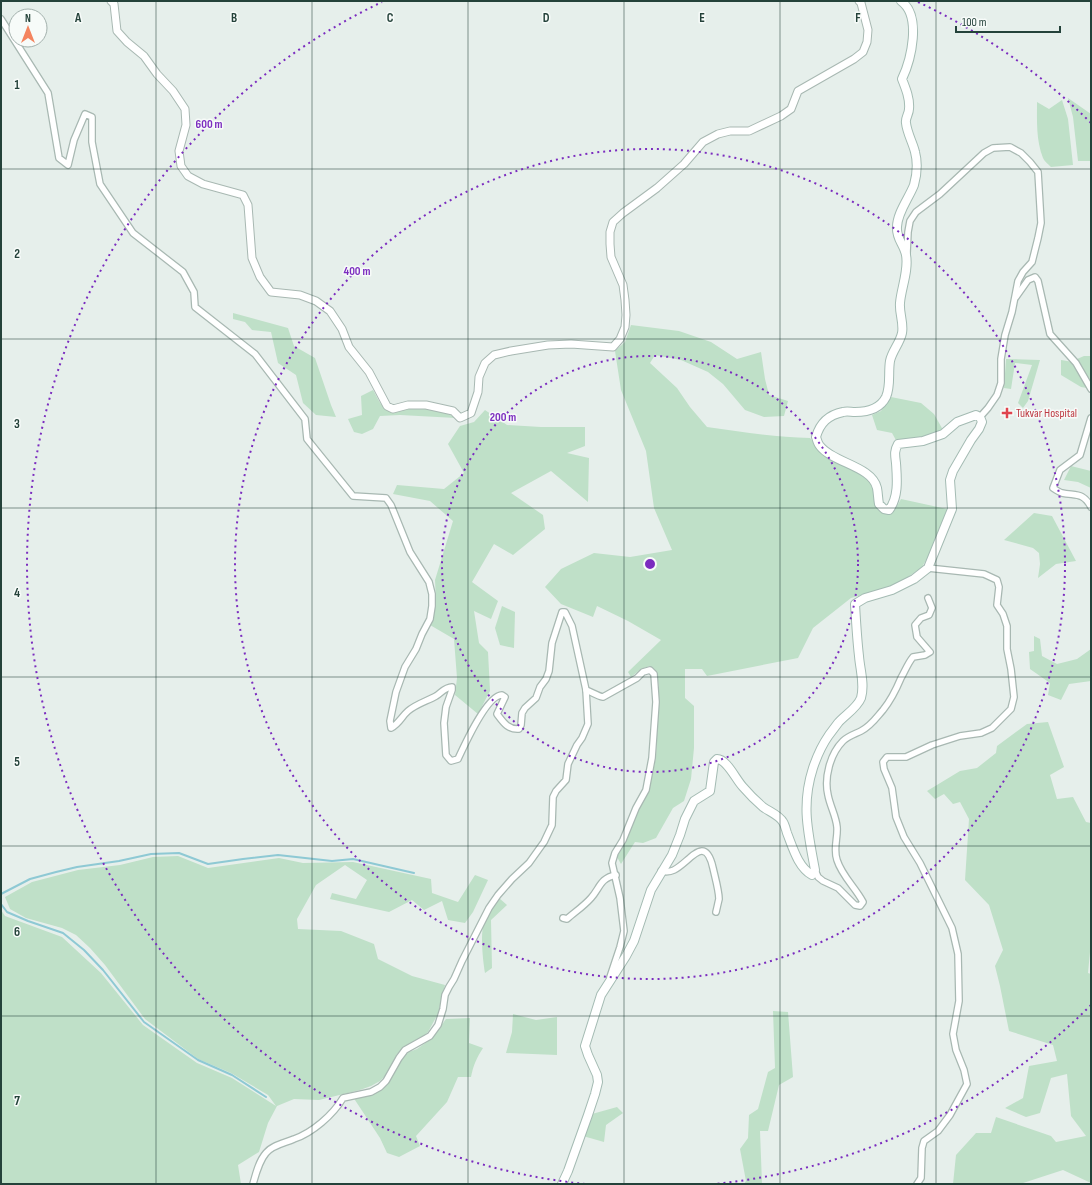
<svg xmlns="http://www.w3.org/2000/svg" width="1092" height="1185" viewBox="0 0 1092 1185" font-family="'Sofia Sans Condensed',sans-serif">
  <rect width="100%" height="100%" fill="#e6efeb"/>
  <g fill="#bfe0c8">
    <path d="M1068,98L1091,114V161H1078L1073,117Z"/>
    <path d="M1062,100L1068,119L1073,165L1051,167C1048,164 1044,161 1043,158C1036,140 1037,121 1037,102L1049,109Z"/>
    <path d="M233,313L288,328L294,346L315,358L331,405L336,417L316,415L303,403L296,375L278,363L271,332L252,330L245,322L233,319Z"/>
    <path d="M631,325L679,331L711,342L737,359L761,352L765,379L769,395L788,401L784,416L764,417L745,410L723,384L708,372L681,360L655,355L650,363L677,388L690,407L707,427C741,432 775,437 810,438L817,447L864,476L872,483L887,511L896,508L901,499L947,509L941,528L930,553L922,567L895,586L851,598L813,628L798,658L707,676L702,669H685V698L694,706V748L691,779L684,801L673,808L656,838L643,843L635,842L621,864L617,857L626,841L638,811L649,791L656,757L659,687L657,672L650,666L641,669L631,677L628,672L661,640L628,621L597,606L593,617L561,604L545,587L561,569L594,553L630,557L672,550L654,508L646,451L621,390L615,351L625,342Z"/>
    <path d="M1084,356H1091V385L1077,359Z"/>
    <path d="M1006,359L1040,360L1028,401L1023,408L1018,403L1032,365L1015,363L1011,389L1004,388Z"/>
    <path d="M1061,360L1073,362L1087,388L1081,387L1061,375Z"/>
    <path d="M373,390C376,395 380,405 385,408C397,415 400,408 411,408C428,407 442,410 456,418L400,415L380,416L373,429L362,434L354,432L348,419L362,415L361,396Z"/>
    <path d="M891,397L921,403L934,414L943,430L925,438L897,442L892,433L877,430L872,415L881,411Z"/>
    <path d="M485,410L507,425L541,427H585V446L567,453L589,458L588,502L551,471L511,493L543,515L545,529L513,555L494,544L472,582L498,601L491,619L474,611L479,643L488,652L490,691L478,714L455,695L457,678L454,639L430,625L434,613L436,602L435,580L453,521L430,501L393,494L397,485L444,489L464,473L448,444L460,426L474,422Z"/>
    <path d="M1071,466L1091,471V488L1078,482L1064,480Z"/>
    <path d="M1034,513L1052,516L1076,561L1056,564L1038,578L1040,564L1039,553L1033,548L1004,540Z"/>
    <path d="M502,606L515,612L514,648L500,645L495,628Z"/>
    <path d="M1034,636L1040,639L1042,656L1057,664L1077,659L1091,649V681L1069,684L1061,700L1048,695L1050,683L1030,669L1029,652L1034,651Z"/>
    <path d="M1048,722L1064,767L1050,775L1057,799L1073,797L1086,822L1091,823V952H1090L1088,973L1091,974V1183L1063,1170L1020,1184H953L956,1155L976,1133H991L996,1117L1051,1136L1056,1142L1086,1136L1071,1116L1067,1074L1051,1078L1040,1113L1026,1117L1005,1108L1023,1098L1029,1066L1057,1061L1053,1045L1009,1031L1000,986L995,966L1003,950L989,905L965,880L969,819L960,802L953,804L944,794L935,799L927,791L960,771L977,768L996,753L997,746L1027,724Z"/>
    <path d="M178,856L208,868L279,858L303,863L353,862L431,879L432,893L458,902L475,875L488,880L473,912L465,923L448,920L442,901L424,910L412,900L389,912L330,899L332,893L356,899L367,880L345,865L316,885L297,919L298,929L341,931L374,944L378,959L412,976L445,985L441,999L439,1012L428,1032L423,1037L404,1048L397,1054L387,1074L380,1081L371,1086L360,1090L319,1100L294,1099L277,1106L268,1123L259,1152L238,1165L241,1184H1V910L5,916L62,937L101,973L143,1025L197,1063L232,1078L276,1106L268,1095L231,1073L198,1059L145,1019L105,965L90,948L76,935L62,928L26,918L10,909L5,897L32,882L78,870L120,865L153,857Z"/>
    <path d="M499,898L507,905L491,920L492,968L485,973C483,960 480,935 484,922C486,913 493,905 499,898Z"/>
    <path d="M773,1011L788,1012L793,1077L779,1085L768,1131H760L762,1184H744L746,1181L740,1149L748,1138L749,1115L758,1109L768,1072L775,1068Z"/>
    <path d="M513,1014L536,1020L557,1017V1055L506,1053L512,1032Z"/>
    <path d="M470,1018L469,1043L483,1048C477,1057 473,1066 471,1077H458L447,1102L416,1136L420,1146L399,1157L387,1153L380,1138L353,1097L381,1089L389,1081L398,1063L406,1053L417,1049L431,1039L446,1019Z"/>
    <path d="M617,1107L623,1113L606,1125L604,1142L583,1136L592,1114Z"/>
  </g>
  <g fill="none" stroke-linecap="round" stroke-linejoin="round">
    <g stroke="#8ec9d4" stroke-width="2">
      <path d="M1,894L30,879L56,872L77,867L119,861L151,854L179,853L208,864L243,859L278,855L332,861L353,859L414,873"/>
      <path d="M1,904L7,912L28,921L63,933L84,950L103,970L144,1022L198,1060L232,1075L266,1097"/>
    </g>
    <g stroke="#a8b8b2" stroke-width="8">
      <g id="minor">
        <path d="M1,19L48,93L59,158L68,165L74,140L85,114L92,117V142L100,184L133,233L183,272L194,292L195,307L255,354L305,419L307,439L353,496L386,498L391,505L410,552L429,582L432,594V606L430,619L422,634L416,649L405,667L396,692L390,721L391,728C400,723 401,717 408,711C416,704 427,701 436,696C441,693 445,687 452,687V690L446,707L444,723L446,755L451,761L458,759C464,746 487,695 502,695L505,697L497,714C503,722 508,730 519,729L521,725L522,713L525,708L536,698L540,687L546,679L549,671L552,643L562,612H565L572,626L586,690L588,724L582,738L577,745L568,764L566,780L556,791L553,797L552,825L544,842L529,863L512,879L498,895L489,908L462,961L454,979L449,987L445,995L443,1009L438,1025L430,1036L405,1050L399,1058L386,1081L380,1087L371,1092L343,1098C333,1115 312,1133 294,1139C285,1143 272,1145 266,1153C259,1161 256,1173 253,1184"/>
        <path d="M907,253L908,232L910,221L916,212L940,194L984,153L993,148L1010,147L1021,153L1030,162L1038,172L1041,223L1038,238L1032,262L1023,272L1018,281L1012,312L1005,335L1001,359V383L997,395L988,408L980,417"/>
        <path d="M1016,297L1028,280L1035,277L1038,281L1050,334L1076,363L1091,389"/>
        <path d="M1091,418L1080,455L1060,470L1053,488C1056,490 1059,492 1062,493C1076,496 1083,492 1091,507"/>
        <path d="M586,690C592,692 597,696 603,697L637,678L643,672L650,670L654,674L656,702L652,758L646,790L636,808L623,840L615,853L612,863L620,898L624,931L620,947L610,977"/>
        <path d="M815,870L818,877L823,881L838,888L855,905L860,906L863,902C855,887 842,876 837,860C833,849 838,838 837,827C836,816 830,806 828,795C824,778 830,754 843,741C848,736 855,734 861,731C871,726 876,718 883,710C891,700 896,690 901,678C905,671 908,663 913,657L925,655L930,652L917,637L915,625L921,618L929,615L932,608L928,598"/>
        <path d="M661,871C665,872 670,872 674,870C690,862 705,833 713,868C715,877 719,891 719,899C718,903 717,908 716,912"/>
        <path d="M563,918L567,919C575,912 584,906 591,898C600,888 600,878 616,875"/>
        <path d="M917,1184L921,1178L922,1148L924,1141L938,1131L950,1115L967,1084L964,1070L956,1050L953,1034L959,1001L958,954L952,928L920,863L904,837L896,817L892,788L884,769L883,762L887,757H906L932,745L960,736L981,733L992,728L1011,709L1014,697L1011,669L1007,649V626L1003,614L997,605L999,587L997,580L984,574L928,568"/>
      </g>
    </g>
    <g stroke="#a8b8b2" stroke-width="9">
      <path id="tertiary" d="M111,1L114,4L117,31L127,42L144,56L157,74L173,91L185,109L186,125L179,151L181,166L188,176L203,184L243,195L248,205L252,258L260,277L271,292L300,295L316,301L330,311L342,329L349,347L369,372L387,406L393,409L408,405H426L453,411L460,418L471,413L478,392L479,377L485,363L494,355L511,351L548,345L571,344L613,347L620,339L625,327L626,315L625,300L623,285L611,257L610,244V232L613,222L623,213L657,188L684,164L703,142L718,134L730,131H749L781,116L791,109L798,91L854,59L863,52L867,42L868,30L861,3L859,1"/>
    </g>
    <g stroke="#a4bbb3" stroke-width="10">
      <path id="secondary" d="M562,1184L568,1171L588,1115L595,1094L598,1082L597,1075L588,1055L585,1046L601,995L626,956L634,941L651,890L672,855L680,835L685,819L694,801L710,791L714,762L717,759C727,759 736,780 743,787C749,794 756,801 763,807C770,812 779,815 783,822C785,825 786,830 787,833C793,848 798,867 812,875L815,870C808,832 801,805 813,768C817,756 822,745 829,735C832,731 835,727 838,723C845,715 857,708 861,698C865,684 860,670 859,656C857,639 856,621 855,604L865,598L892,590L914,579L928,568L952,509L950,480L953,471L971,440L979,429L982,422L980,417L976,415L957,422L943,434L923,441L898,444C894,451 895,455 896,463C897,478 899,497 889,510L884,509L879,504C878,499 878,493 877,488C872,466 833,463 820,446C818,444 817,440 816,437C820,423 828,415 843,412C847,411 851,412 855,412C867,412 880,409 886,397C891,386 888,373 890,361C892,351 900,343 902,333C904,323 899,313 900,303C901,289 909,270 906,255C904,244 896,239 897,227C897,213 909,198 914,185C917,174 918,163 915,152C913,143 907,133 906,123C905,118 909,114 909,109C910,99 906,89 902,79C911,60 922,16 901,1"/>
    </g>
    <use href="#minor" stroke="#fff" stroke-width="5.5"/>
    <use href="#tertiary" stroke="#fff" stroke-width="7"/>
    <use href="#secondary" stroke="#fff" stroke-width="8"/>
  </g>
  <path fill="none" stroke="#24423a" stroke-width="1" stroke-opacity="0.55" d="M156,1V1184M312,1V1184M468,1V1184M624,1V1184M780,1V1184M936,1V1184M1,169H1091M1,339H1091M1,508H1091M1,677H1091M1,846H1091M1,1016H1091"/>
  <g fill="none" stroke="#7b2cbf" stroke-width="2" stroke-dasharray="2 4">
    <circle cx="650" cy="564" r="208"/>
    <circle cx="650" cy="564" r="415"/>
    <path d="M1091 1005A623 623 0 0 1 715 1184M585 1184A623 623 0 0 1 382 2M918 2A623 623 0 0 1 1091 123"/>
  </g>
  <path fill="#e0444e" stroke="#f7fbf9" stroke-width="1.5" d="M1005 407h4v4h4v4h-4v4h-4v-4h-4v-4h4z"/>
  <g text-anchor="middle" stroke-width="3" stroke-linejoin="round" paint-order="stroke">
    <g font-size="12" fill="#be3a42" stroke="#f7fbf9" text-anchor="start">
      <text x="1016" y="417">Tukvar Hospital</text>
    </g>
  </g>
  <g font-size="13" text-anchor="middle" font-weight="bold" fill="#24423a" stroke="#f7fbf9" stroke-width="3" stroke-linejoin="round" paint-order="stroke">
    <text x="78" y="22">A</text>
    <text x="234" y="22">B</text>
    <text x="390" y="22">C</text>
    <text x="546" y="22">D</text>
    <text x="702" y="22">E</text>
    <text x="858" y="22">F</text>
    <text x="17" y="89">1</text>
    <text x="17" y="258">2</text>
    <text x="17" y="428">3</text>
    <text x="17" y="597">4</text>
    <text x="17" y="766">5</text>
    <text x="17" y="936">6</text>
    <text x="17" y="1105">7</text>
  </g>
  <circle cx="650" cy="564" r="6" fill="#7b2cbf" stroke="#f7fbf9" stroke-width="2"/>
  <g font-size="12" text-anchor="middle" font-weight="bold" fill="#7b2cbf" stroke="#f7fbf9" stroke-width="3" stroke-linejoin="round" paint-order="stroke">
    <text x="209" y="128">600 m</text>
    <text x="357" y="275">400 m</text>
    <text x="503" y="421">200 m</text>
  </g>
  <rect width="1092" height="1185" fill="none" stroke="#24423a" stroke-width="4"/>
  <g transform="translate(28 28)"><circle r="19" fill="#f7fbf9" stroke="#a3b1ad"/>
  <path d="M0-3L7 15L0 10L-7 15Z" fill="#f4845f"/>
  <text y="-6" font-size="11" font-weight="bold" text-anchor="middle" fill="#24423a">N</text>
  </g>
  <path d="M956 26v6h104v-6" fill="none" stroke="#24423a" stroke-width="2"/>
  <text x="962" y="26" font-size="12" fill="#24423a" stroke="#f7fbf9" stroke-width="3" paint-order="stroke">100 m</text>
</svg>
